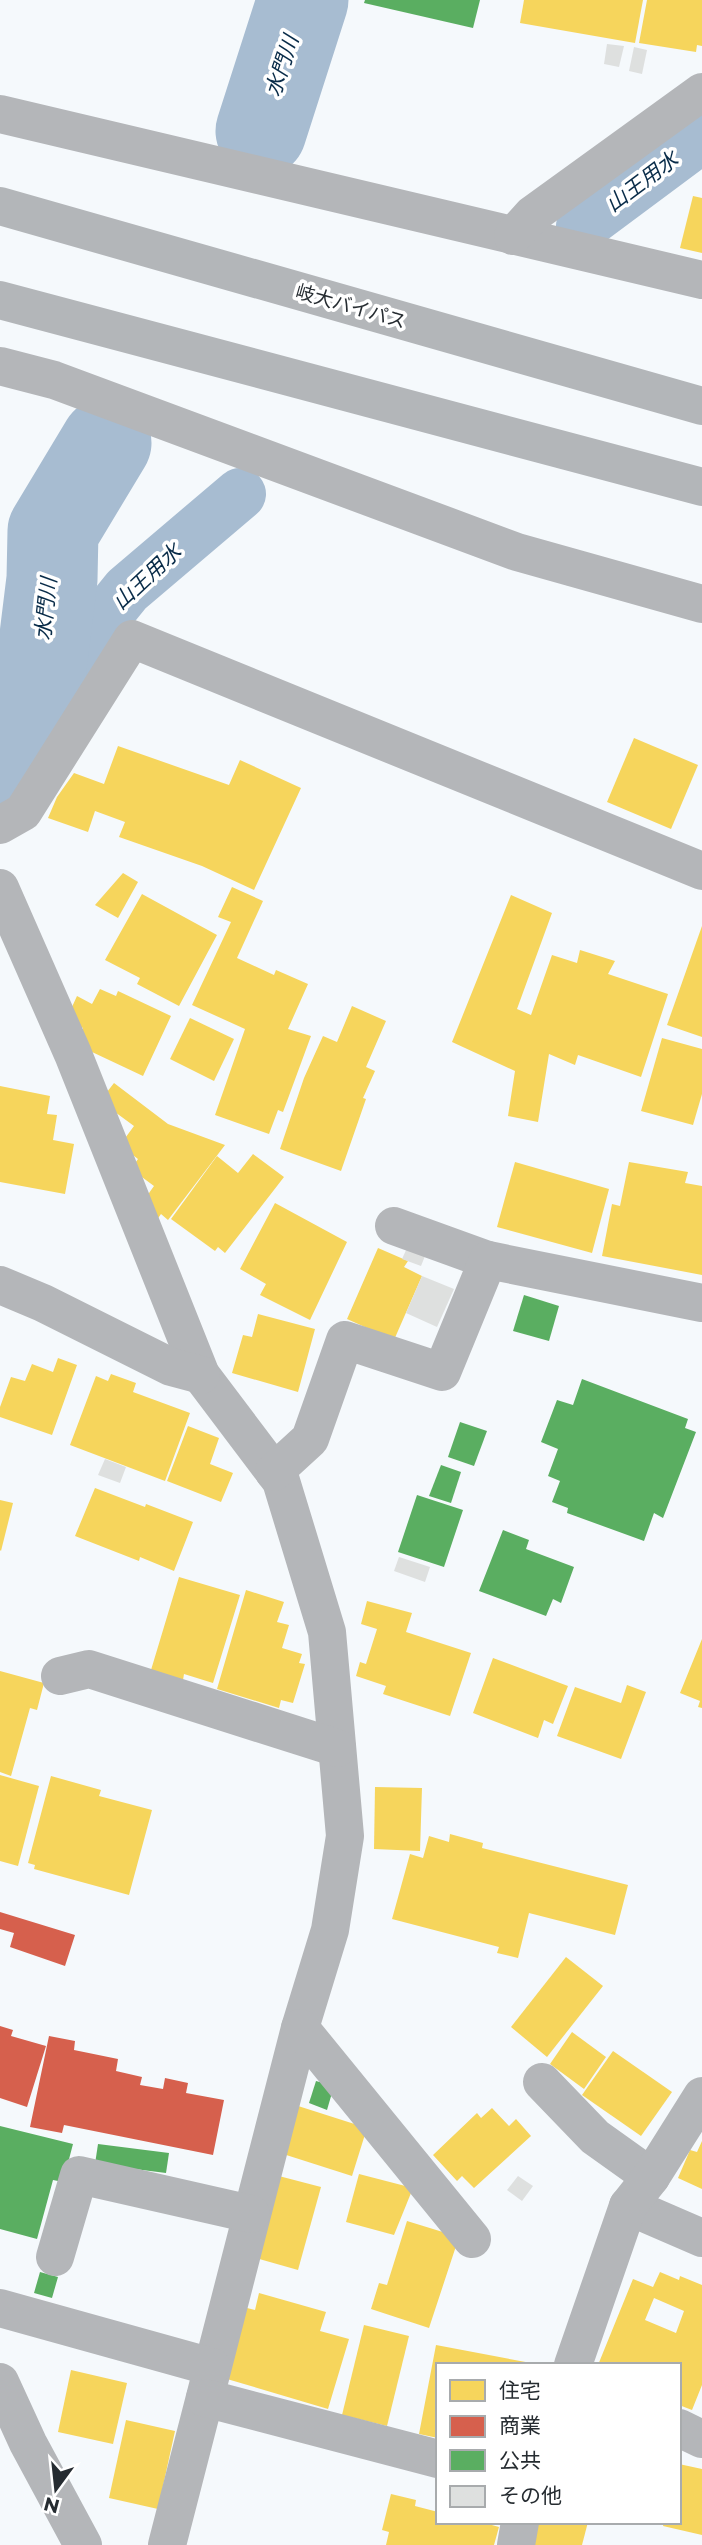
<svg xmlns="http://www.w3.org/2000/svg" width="702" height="2545" viewBox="0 0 702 2545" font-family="Montserrat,'Noto Sans JP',sans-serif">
  <rect width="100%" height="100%" fill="#f5f9fc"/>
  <g fill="#f6d55c" fill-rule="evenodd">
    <path d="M524,0H643L635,43L520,23Z"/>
    <path d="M647,0H702V46L697,45L696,52L639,43Z"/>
    <path d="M693,196L702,198V253L680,248Z"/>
    <path d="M634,738L698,765L671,829L607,802Z"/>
    <path d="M118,746L229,785L240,760L301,788L254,890L202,866L119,837L125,822L95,811L88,832L48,818L57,797L74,773L104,784Z"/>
    <path d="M123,873L138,882L118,918L95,905Z"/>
    <path d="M232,887L263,901L237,958L274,975L276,970L308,984L288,1029L311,1036L283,1112L278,1110L269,1134L215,1115L245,1029L192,1005L231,922L218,917Z"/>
    <path d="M142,894L217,935L179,1006L137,984L140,978L105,960Z"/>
    <path d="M511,895L552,913L517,1009L531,1015L552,955L577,963L580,950L615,961L608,974L668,994L641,1077L578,1055L575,1065L549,1054L538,1122L508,1116L515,1071L452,1042Z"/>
    <path d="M702,926V1037L667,1025Z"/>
    <path d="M100,989L116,996L118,991L171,1016L143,1076L75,1044L83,1028L66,1020L77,996L92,1004Z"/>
    <path d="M352,1006L386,1021L366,1067L375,1071L363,1098L366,1099L341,1171L280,1149L304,1078L323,1036L337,1042Z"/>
    <path d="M190,1018L234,1039L214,1081L170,1059Z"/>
    <path d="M662,1038L702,1049V1094L693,1125L641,1111Z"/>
    <path d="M114,1083L168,1124L225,1145L168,1220L161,1214L154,1224L144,1200L154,1186L131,1169L138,1159L120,1145L134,1126L100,1101Z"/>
    <path d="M0,1086L50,1096L47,1114L57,1115L53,1140L74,1144L65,1194L0,1182Z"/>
    <path d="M253,1154L284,1177L225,1253L218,1247L215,1251L171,1219L217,1156L238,1173Z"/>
    <path d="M515,1162L609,1189L592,1253L497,1227Z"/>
    <path d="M629,1162L688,1172L685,1183L702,1186V1275L602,1256L612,1204L620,1206Z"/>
    <path d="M275,1203L347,1242L310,1320L260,1295L266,1284L240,1269Z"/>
    <path d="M378,1248L408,1261L404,1267L422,1276L394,1340L347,1319Z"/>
    <path d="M258,1314L315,1329L298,1392L232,1373L243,1335L252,1337Z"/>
    <path d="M58,1358L77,1365L52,1435L0,1417V1407L11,1377L25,1381L32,1364L53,1372Z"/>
    <path d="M111,1374L136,1383L133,1392L190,1413L165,1481L70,1445L96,1376L108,1381Z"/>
    <path d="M188,1426L219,1438L210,1464L233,1473L221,1502L167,1481Z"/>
    <path d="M95,1488L145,1507L146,1504L193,1522L174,1571L140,1557L139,1561L75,1536Z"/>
    <path d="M0,1500L13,1503L1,1551L0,1550Z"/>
    <path d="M179,1577L240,1595L213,1683L184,1674L183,1680L151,1670Z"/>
    <path d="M246,1590L284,1602L277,1622L289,1625L282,1648L302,1654L299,1663L305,1664L293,1703L281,1700L279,1708L217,1689Z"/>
    <path d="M367,1601L412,1613L406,1632L471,1653L450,1716L383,1694L386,1686L356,1676L360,1662L366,1664L377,1629L361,1624Z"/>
    <path d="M702,1639V1708L698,1707L700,1701L680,1693Z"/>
    <path d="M493,1658L568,1686L553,1724L544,1720L538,1738L473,1713Z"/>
    <path d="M0,1671L44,1683L37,1710L30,1708L11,1776L0,1772Z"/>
    <path d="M627,1685L646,1692L621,1759L557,1736L575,1687L621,1703Z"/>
    <path d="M0,1775L39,1786L18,1866L0,1861Z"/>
    <path d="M51,1776L101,1790L99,1796L152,1810L129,1895L34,1869L35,1865L28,1863Z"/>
    <path d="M375,1787L422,1788L420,1851L374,1849Z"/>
    <path d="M450,1834L483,1843L482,1848L628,1885L615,1935L529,1913L518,1958L497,1953L499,1947L392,1919L410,1854L423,1858L429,1836L449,1842Z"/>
    <path d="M566,1957L603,1986L547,2057L511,2027Z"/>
    <path d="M572,2032L606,2057L584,2089L550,2064Z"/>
    <path d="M613,2051L672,2092L641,2136L582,2095Z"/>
    <path d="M295,2105L367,2128L352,2176L280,2153Z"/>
    <path d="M492,2108L509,2126L516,2119L531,2136L474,2188L462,2176L457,2181L433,2155L477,2113L481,2118Z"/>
    <path d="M702,2141V2189L678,2178L690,2150L697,2152Z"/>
    <path d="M359,2174L413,2188L394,2235L346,2222Z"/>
    <path d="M275,2175L321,2187L298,2270L252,2257Z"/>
    <path d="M407,2221L459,2237L429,2328L371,2309L379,2283L387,2285Z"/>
    <path d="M660,2272L679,2280L680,2276L702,2285V2385L692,2410L679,2405V2365H598L633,2279L653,2287ZM654,2298L684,2311L676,2333L645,2320Z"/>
    <path d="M259,2293L326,2312L320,2331L349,2339L328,2409L227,2379L247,2308L255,2310Z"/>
    <path d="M364,2325L409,2336L387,2426L342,2415Z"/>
    <path d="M436,2345L531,2363V2365H438V2438L419,2434Z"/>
    <path d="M71,2370L127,2383L113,2444L58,2432Z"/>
    <path d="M126,2420L175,2431L158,2509L109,2498Z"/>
    <path d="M679,2464L702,2469V2535L663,2526L664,2522H679Z"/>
    <path d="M391,2494L416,2500L415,2506L438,2512V2522H481L499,2527L494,2545H386L389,2532L382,2530Z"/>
    <path d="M538,2522H588L582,2545H532Z"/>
  </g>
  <g fill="#d6604d">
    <path d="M0,1912L75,1935L65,1966L10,1947L14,1933L0,1929Z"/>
    <path d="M0,2026L13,2030L11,2036L46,2046L27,2107L0,2098Z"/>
    <path d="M49,2036L75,2041L74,2050L118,2059L116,2071L142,2077L140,2085L163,2089L165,2078L188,2083L186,2093L224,2100L213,2155L64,2125L62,2133L30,2127Z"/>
  </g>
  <g fill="#5aae61">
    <path d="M365,0H480L473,28L364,3Z"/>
    <path d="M524,1295L559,1306L549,1341L513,1331Z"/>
    <path d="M582,1379L688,1419L685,1428L696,1432L663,1518L654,1513L644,1541L567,1513L568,1508L552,1502L560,1481L548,1476L558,1449L541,1442L557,1400L573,1405Z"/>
    <path d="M460,1422L487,1431L474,1466L448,1457Z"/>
    <path d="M441,1465L461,1472L451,1503L429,1496Z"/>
    <path d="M417,1495L463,1510L444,1567L398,1552Z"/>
    <path d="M503,1530L529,1540L526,1549L574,1567L561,1603L553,1599L546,1616L479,1591Z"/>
    <path d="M316,2081L334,2086L327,2110L309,2103Z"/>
    <path d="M0,2126L73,2144L63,2182L53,2180L37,2239L0,2229Z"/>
    <path d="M98,2144L169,2153L166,2173L95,2164Z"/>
    <path d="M40,2272L58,2277L52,2298L34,2293Z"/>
  </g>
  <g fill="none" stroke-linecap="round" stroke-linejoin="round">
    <g stroke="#a7bcd1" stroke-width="52">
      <path d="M582,226L702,137"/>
      <path d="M37,701L127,590L240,494"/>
    </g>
    <g stroke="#a7bcd1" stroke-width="91">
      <path d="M261,131L303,0"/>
      <path d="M0,778L24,754L37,701L52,579L53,531L106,443"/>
    </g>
  </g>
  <g fill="#dee0df">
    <path d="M607,44L624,46L619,67L604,64Z"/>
    <path d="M634,47L647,50L642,74L629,71Z"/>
    <path d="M407,1248L425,1256L421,1266L402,1259Z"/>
    <path d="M422,1276L454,1289L437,1327L406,1313Z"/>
    <path d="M105,1459L126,1467L120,1483L98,1475Z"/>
    <path d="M399,1557L430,1567L425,1582L394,1571Z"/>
    <path d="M518,2176L533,2186L522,2201L507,2190Z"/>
  </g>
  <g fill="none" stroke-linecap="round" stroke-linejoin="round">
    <g stroke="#b4b6b9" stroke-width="38">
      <path d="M0,114L702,280"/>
      <path d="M513,236L532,215L702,92"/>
      <path d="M0,366L54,380L517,552L702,604"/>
      <path d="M0,825L23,812L132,639L702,871"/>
      <path d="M0,888L73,1054L201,1375L281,1481L327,1632L345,1836L330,1930L300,2028L167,2545"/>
      <path d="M394,1226L488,1260"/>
      <path d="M0,1285L43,1303L171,1367L201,1375"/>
      <path d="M274,1472L310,1439L345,1340L442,1372L488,1260L702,1303"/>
      <path d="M60,1676L89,1669L337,1748"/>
      <path d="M300,2028L472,2239"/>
      <path d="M542,2082L595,2137L651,2177"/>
      <path d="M628,2206L702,2238"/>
      <path d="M55,2257L79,2175L251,2214"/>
      <path d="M0,2308L212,2367"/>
      <path d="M573,2365L628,2206L651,2177L702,2096"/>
      <path d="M205,2398L438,2459"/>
      <path d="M679,2428L702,2439"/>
      <path d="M516,2545L520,2522"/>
    </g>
    <path stroke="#b4b6b9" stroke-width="38" d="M0,2382L28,2443L83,2545"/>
    <g stroke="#b3b6b9" stroke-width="38">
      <path d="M0,206L702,406"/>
      <path d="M0,300L702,487"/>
    </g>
  </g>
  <g text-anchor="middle" stroke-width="7" stroke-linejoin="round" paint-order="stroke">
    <g font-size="19" fill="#262c31" stroke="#fff">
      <text transform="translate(351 306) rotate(16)" y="7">岐大バイパス</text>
    </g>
    <g font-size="21" font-style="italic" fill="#082b48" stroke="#fff">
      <text transform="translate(282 66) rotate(-72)" y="7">水門川</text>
      <text transform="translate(642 182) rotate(-37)" y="7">山王用水</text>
      <text transform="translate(147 577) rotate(-43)" y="7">山王用水</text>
      <text transform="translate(46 609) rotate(-84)" y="7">水門川</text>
    </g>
  </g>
  <rect x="436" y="2363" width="245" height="161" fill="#ffffff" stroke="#a8abad" stroke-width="2"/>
  <rect x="450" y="2380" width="35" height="21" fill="#f6d55c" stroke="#a8abad" stroke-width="2"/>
  <text x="499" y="2398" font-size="21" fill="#262c31">住宅</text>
  <rect x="450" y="2416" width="35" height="21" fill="#d6604d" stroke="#a8abad" stroke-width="2"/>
  <text x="499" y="2433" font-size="21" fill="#262c31">商業</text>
  <rect x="450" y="2450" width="35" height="21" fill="#5aae61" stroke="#a8abad" stroke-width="2"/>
  <text x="499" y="2468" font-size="21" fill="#262c31">公共</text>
  <rect x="450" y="2486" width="35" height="21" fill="#dee0df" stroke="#a8abad" stroke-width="2"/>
  <text x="499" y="2503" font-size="21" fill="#262c31">その他</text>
  <g transform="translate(56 2489) rotate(195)" stroke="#ffffff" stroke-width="5" paint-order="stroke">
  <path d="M0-5L12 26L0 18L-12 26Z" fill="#262c31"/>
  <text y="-10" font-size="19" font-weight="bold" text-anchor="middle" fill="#262c31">N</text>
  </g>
</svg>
